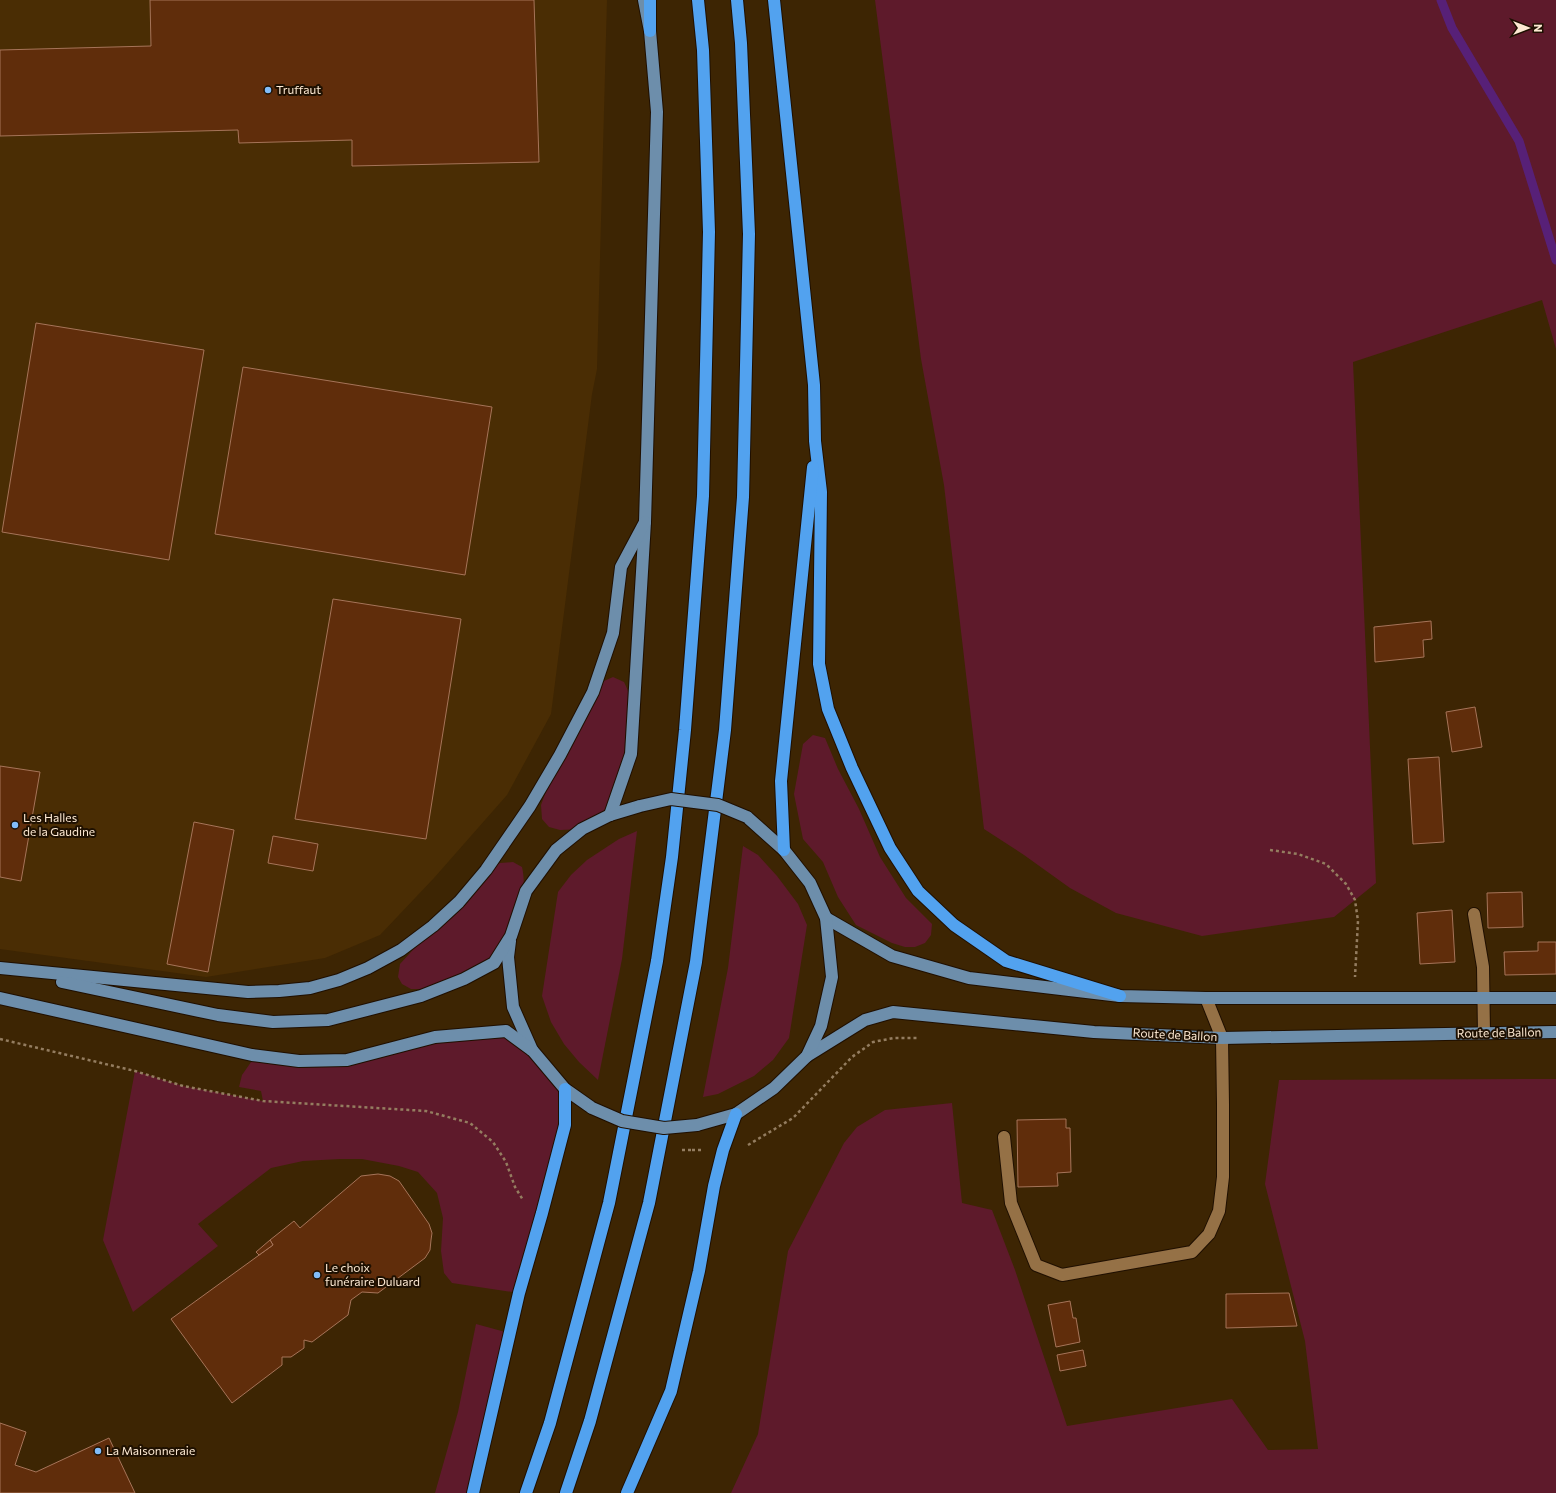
<svg xmlns="http://www.w3.org/2000/svg" width="1556" height="1493" viewBox="0 0 1556 1493" font-family="Commissioner,sans-serif">
  <rect width="100%" height="100%" fill="#3d2503"/>
  <path fill="#4a2d04" d="M0,0H607L597,369L592,394L551,714L507,795L434,878L380,935L325,958L206,977L0,949Z"/>
  <g fill="#5e1a2b">
    <path d="M875,0H1556V349L1542,300L1353,362L1376,883L1334,917L1202,936L1116,913L1070,888L1024,855L984,829L944,485L921,359Z"/>
    <path d="M613,677L624,682C646,725 625,773 610,815L582,829L560,830L549,827L542,819L541,805L548,786L593,692L604,681Z"/>
    <path d="M813,735L825,738L838,769L859,809L880,857L906,898L932,924L931,935L925,943L915,947H905L892,943L856,925L838,897L823,862L803,839L794,794L803,744Z"/>
    <path d="M637,831L622,959L598,1080L579,1062L564,1044L551,1022L542,996L558,892L571,875L587,860L619,839Z"/>
    <path d="M743,846L758,855L777,876L798,904L807,925L789,1038L773,1060L754,1076L718,1094L703,1097L728,968Z"/>
    <path d="M513,862L522,867C530,901 508,933 494,963L437,989H411L402,984L398,977L400,964L486,870L500,863Z"/>
    <path d="M506,1031L565,1089V1125L519,1293L452,1283L444,1273L441,1251L443,1218L437,1193L418,1172L399,1166L362,1159H340L303,1161L271,1168L198,1224L218,1246L133,1312L103,1240L135,1071L183,1086L263,1101L261,1091L239,1087L242,1075L256,1055L299,1061Z"/>
    <path d="M1556,1079V1493H731L758,1434L788,1251L844,1143L857,1127L885,1110L952,1103L962,1203L992,1210L1015,1270L1067,1426L1232,1399L1268,1450L1318,1449L1305,1341L1265,1184L1279,1080Z"/>
    <path d="M476,1324L509,1333L473,1493H435L458,1412Z"/>
  </g>
  <g fill="none" stroke-linecap="round" stroke-linejoin="round">
    <path stroke="#572077" stroke-width="9" d="M1441,0L1452,28L1519,141L1556,260"/>
  </g>
  <g fill="#602d0b" stroke="#a67459">
    <path d="M150,0H534L539,162L352,166V140L239,143L238,130L0,136V50L151,46Z"/>
    <path d="M36,323L204,350L169,560L2,532Z"/>
    <path d="M243,367L492,407L465,575L215,534Z"/>
    <path d="M333,599L461,619L426,839L295,819Z"/>
    <path d="M1431,621L1432,639L1423,640L1424,657L1375,662L1374,627Z"/>
    <path d="M1475,707L1482,747L1452,752L1446,712Z"/>
    <path d="M1439,757L1444,842L1413,844L1408,759Z"/>
    <path d="M0,766L40,772L21,881L0,877Z"/>
    <path d="M194,822L234,830L208,972L167,964Z"/>
    <path d="M273,836L318,844L313,871L268,863Z"/>
    <path d="M1522,892L1523,927L1488,928L1487,893Z"/>
    <path d="M1452,910L1455,962L1420,964L1417,913Z"/>
    <path d="M1538,942H1556V974L1505,975L1504,952L1538,951Z"/>
    <path d="M1066,1119V1128H1070L1071,1172L1057,1173L1058,1186L1018,1187L1017,1120Z"/>
    <path d="M378,1174L390,1176L399,1181L429,1224L432,1233L431,1240L430,1250L425,1258L378,1293L362,1292L351,1300L348,1315L312,1342L304,1340V1348L291,1357H282V1365L232,1403L171,1319L273,1245L270,1240L294,1221L300,1228L361,1176Z"/>
    <path d="M270,1240L273,1245L259,1255L256,1252Z"/>
    <path d="M1289,1293L1297,1326L1226,1328V1294Z"/>
    <path d="M1070,1301L1073,1318H1076L1080,1342L1056,1347L1048,1305Z"/>
    <path d="M1083,1350L1086,1366L1060,1371L1057,1355Z"/>
    <path d="M0,1423L26,1432L15,1465L36,1472L109,1438L135,1493H0Z"/>
  </g>
  <g fill="none" stroke-linecap="round" stroke-linejoin="round">
    <g stroke="#1f0f00" stroke-width="14">
      <g id="minor">
        <path d="M1474,914L1483,967L1484,1033"/>
        <path d="M1004,1137L1011,1203L1036,1265L1062,1275L1192,1252L1209,1234L1219,1211L1223,1177V1104L1222,1038L1206,998"/>
      </g>
    </g>
    <g stroke="#1f0f00" stroke-width="14">
      <g id="major">
        <path d="M610,815L631,754L645,522L657,112L650,31L644,0"/>
        <path d="M826,918L892,956L969,978L1120,996L1206,998H1556"/>
        <path d="M510,941L508,957L513,1007L532,1050"/>
        <path d="M0,968L248,992L279,991L310,988L339,980L368,968L401,950L433,926L459,902L486,870L530,806L560,755L593,692L613,633L621,567L645,522"/>
        <path d="M62,982L218,1015L273,1022L328,1020L421,996L464,979L494,963L511,936L526,891L556,850L582,829L610,815L640,806"/>
        <path d="M0,998L252,1055L299,1061L347,1060L435,1037L506,1031L533,1051L565,1089L592,1108"/>
        <path d="M807,1056L865,1020L893,1012L1094,1032L1222,1038L1556,1032"/>
        <path d="M697,1125L736,1114L774,1088L807,1056L821,1026L832,977L826,918L810,883L784,850L747,817"/>
      </g>
    </g>
    <g stroke="#1f0f00" stroke-width="14">
      <g id="highway">
        <path d="M650,0V31"/>
        <path d="M774,0L814,385L815,441L821,492L819,664L828,709L852,768L890,848L918,891L954,925L1006,961L1120,996"/>
        <path d="M784,850L781,781L813,467"/>
        <path d="M473,1493L519,1293L542,1213L565,1125V1089"/>
        <path d="M526,1493L550,1423L609,1203L657,961L672,857L685,730L703,496L709,232L703,50L698,0"/>
        <path d="M566,1493L590,1421L649,1203L696,962L725,730L743,497L749,234L741,43L737,0"/>
        <path d="M627,1493L671,1391L699,1271L714,1186L723,1150L736,1114"/>
      </g>
    </g>
    <g stroke="#947d60" stroke-width="2.5" stroke-dasharray="3 3" stroke-linecap="butt">
      <path d="M1270,850L1298,854L1326,864L1346,884L1355,900L1358,921L1355,977"/>
      <path d="M0,1039L135,1071L183,1086L263,1101L426,1111L470,1123L493,1142L506,1162L515,1187L523,1200"/>
      <path d="M748,1145L793,1118L852,1057L873,1042L894,1038H917"/>
      <path d="M692,1150H702"/>
    </g>
    <use href="#minor" stroke="#957146" stroke-width="12"/>
    <use href="#major" stroke="#6d8eab" stroke-width="12"/>
    <use href="#highway" stroke="#52a2ef" stroke-width="12"/>
    <g stroke="#1f0f00" stroke-width="14" stroke-linecap="butt">
      <g id="major-bridge">
        <path d="M640,806L671,799L718,805L747,817"/>
        <path d="M592,1108L622,1121L664,1128L697,1125"/>
      </g>
    </g>
    <path stroke="#947d60" stroke-width="2.5" stroke-dasharray="3 3" stroke-linecap="butt" d="M682,1150H692"/>
    <use href="#major-bridge" stroke="#6d8eab" stroke-width="12"/>
  </g>
  <g fill="#81bdfa" stroke="#1e1001" stroke-width="1.5">
    <circle cx="268" cy="90" r="4"/>
    <circle cx="15" cy="825" r="4"/>
    <circle cx="317" cy="1275" r="4"/>
    <circle cx="98" cy="1451" r="4"/>
  </g>
  <g text-anchor="middle" stroke-width="4" stroke-linejoin="round" paint-order="stroke">
    <g font-size="12" fill="#fde9d2" stroke="#1e1001" text-anchor="start">
      <text x="276" y="94">Truffaut</text>
      <text x="23" y="822">Les Halles<tspan x="23" dy="14">de la Gaudine</tspan></text>
      <text x="325" y="1272">Le choix<tspan x="325" dy="14">funéraire Duluard</tspan></text>
      <text x="106" y="1455">La Maisonneraie</text>
    </g>
    <g font-size="12" fill="#fde9d2" stroke="#1e1001">
      <text transform="translate(1499 1033) rotate(-1)" y="4">Route de Ballon</text>
      <text transform="translate(1175 1035) rotate(3)" y="4">Route de Ballon</text>
    </g>
  </g>
  <g transform="translate(1528 28) rotate(90)" stroke="#1e1001" stroke-width="3" paint-order="stroke">
  <path d="M0-3L7 15L0 10L-7 15Z" fill="#fde9d2"/>
  <text y="-6" font-size="11" font-weight="bold" text-anchor="middle" fill="#fde9d2">N</text>
  </g>
</svg>
